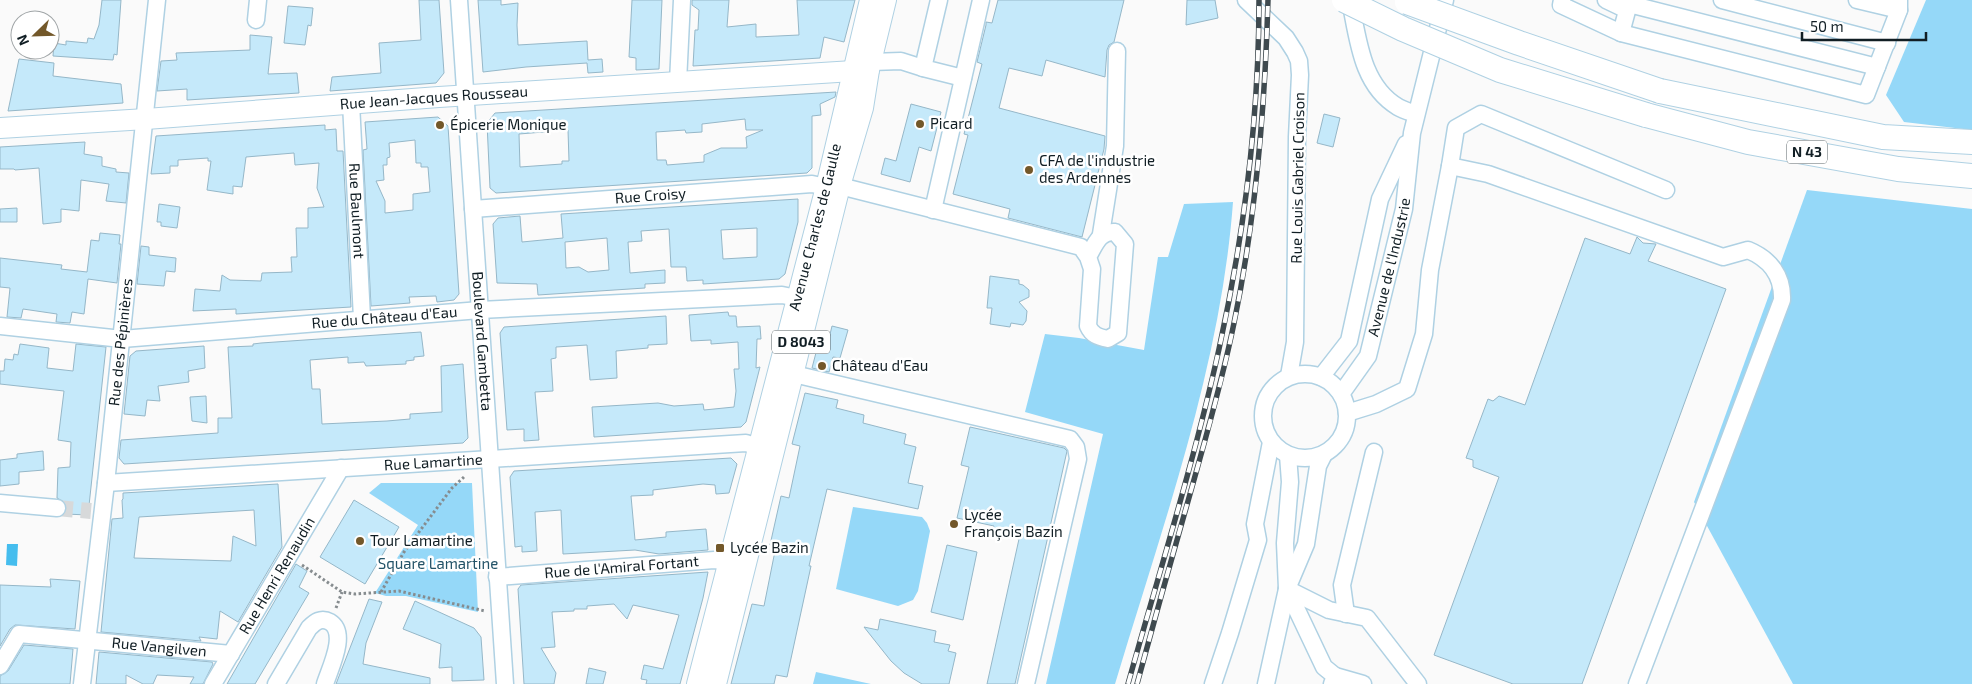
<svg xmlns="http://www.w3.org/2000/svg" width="1972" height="684" viewBox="0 0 1972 684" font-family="'Exo 2',sans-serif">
  <rect width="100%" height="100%" fill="#fafafa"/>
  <g fill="#95d8f8">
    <path d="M1926,0H1972V130L1904,122L1886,95Z"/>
    <path d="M1807,190L1972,209V684H1793L1694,502Z"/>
    <path d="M1233,202C1221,366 1162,527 1115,684H1046L1103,434L1025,412L1045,334L1079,338L1144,350L1158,257H1168L1184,204Z"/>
    <path d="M381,483H472L478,612L406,596H386L375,593L418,525L369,493Z"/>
    <path d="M853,507L922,517L927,523L930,531L918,591L913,600L898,606L836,589Z"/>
    <path d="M816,672L871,684H813Z"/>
  </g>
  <path fill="#45bdee" d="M7,544H18L17,566L6,565Z"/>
  <g fill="#c5e9fa" stroke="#95b7c8" fill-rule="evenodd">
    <path d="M102,0H121L117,55L114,54L113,60L53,56L54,43L66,45V41L87,43L88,38L94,39L99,25Z"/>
    <path d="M419,0H439L444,73L436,83L330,91L332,77L381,73L379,43L421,40Z"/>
    <path d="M478,0H501V5L518,3L517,25L518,45L587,41L588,60L602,59L603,72L588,73L587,63L526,67L483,72Z"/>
    <path d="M632,0H662L659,69L636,70V58L629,57Z"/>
    <path d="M692,0H729L727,27L756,24V37L799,35L797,0H855L844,42L824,37L820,58L693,66L695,30H698L699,10L692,5Z"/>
    <path d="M998,0H1124L1114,42L1109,45L1107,50L1105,77L1046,60L1042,76L1009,68L999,108L1105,136L1104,149L1082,237L1008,218L1010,209L953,194L968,135L964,134L982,64L977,62L986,25V22L992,23Z"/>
    <path d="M1187,0H1215L1218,18L1186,25Z"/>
    <path d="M288,6L313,8L311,26L308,25L305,45L284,43Z"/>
    <path d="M250,35L272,37L268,74L297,73L299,93L187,100V89L157,91L161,61L177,60L176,53L250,50Z"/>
    <path d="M19,59L54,63L53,76L121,84L123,103L8,111Z"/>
    <path d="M836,92L835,97L820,104L821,115L812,116V168L807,173L496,193L490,188L487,123L495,113ZM745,119L746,130H763L746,137L747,148H721L704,155V162L667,165L666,160H657L656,132L685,130L686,133L702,132V124ZM568,130L569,161H562V164L520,167L519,134Z"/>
    <path d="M911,104L941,112L931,151L919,147L910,182L881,174L885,158L896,161Z"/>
    <path d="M1324,114L1340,118L1333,147L1317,143Z"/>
    <path d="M438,117L448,126L459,294L454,300L437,302L436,296L409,297L410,303L371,306L363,150L367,149L365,122ZM415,140L416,163H421V167H428L430,192L413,194V210L385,213V201L376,181L384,180L383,165H387V158L390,157L389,143Z"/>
    <path d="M325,125V130L336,129L337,151H343L351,307L236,314V309L193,311L195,289L220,291L222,275L230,280L261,281L262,273L292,272L291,257H297L296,228H308V208L324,207L317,188L319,163L295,165L294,153L246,157L242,187L233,186V194L207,190L211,161H208V158L178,160V166H170V173L151,174L156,136Z"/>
    <path d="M85,142L84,154L102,157V166L116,169V172L129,173L126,203L106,201L109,184L81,180L79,211L61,209V222L43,224L39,168L15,170L14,169H0V147Z"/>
    <path d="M798,199V222L785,274L779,279L703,284V280L687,281L686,267H671L669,229L641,231L642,241L628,242L630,273L665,270V283L645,284V288L538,295L537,284L497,283L493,224L498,218L520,216L522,242L563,238L561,214ZM757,228V257L723,259L721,230ZM607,238L609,270L588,272L579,267L566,268L565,242Z"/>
    <path d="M159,204L180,207L177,228L161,226V222H157Z"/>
    <path d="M17,208V222H0V209Z"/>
    <path d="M100,233L120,235L119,244H121L117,283L88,279L84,314L72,312L70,323L56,322L57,314L23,309L21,318L7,317L10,288L0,287V258L62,265L61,269L87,272L91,240L99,241Z"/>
    <path d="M1637,237L1643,243L1656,244L1648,261L1726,289L1582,684H1513L1434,655L1499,477L1473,467V460L1466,458L1488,399L1493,401L1499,396L1525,405L1585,238L1630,254Z"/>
    <path d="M141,246L149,247V255L176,258L175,272L166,271L164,286L137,284Z"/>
    <path d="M990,276L1019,280V284L1023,285L1029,290V297L1019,302L1027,311L1026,321L1023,325L1011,323L1010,327L990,324L992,308H987Z"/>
    <path d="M728,312L729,316H736L737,327L760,326L761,339H757L756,368L760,367L746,422L741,427L594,437L592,407L658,403L674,406L703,404L704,410L734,407L736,391L734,369H739L738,342L711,344V340L691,341L689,315Z"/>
    <path d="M666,316L667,344L648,345V348L616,351L617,378L590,380L587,345L556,347V358L551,359L553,391L535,392L539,440L524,441V429L507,430L500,333L504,327Z"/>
    <path d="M832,326L848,330L840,358L833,357L829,372L812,368L818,345L827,347Z"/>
    <path d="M421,332L424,356L414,357V360L406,361V364L366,366L364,362L348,363V357L310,360L312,389H320L322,424L387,421L410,419V414L442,412L441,366L463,364L468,438L463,443L124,464L119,458L121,440L218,433V418H232L228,347L253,346V344L261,343Z"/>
    <path d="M20,344L49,348L47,368L73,371L76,344L106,347L88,515L65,514L67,508L66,503L57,498L58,468L70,467L71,442L58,440L64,391L0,384V371H4L5,359L13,360L14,354L18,355Z"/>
    <path d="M204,346L205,368L188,371L189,382L158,386L160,401L147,400L145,416L124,414L130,356L136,351Z"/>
    <path d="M805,393L838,400L836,408L864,415L863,423L906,434L904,444L916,447L908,483L923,486L918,509L827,489L809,566H811L787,677L776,675L774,684H731L752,604L764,606L776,546L770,545L781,496L789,498L800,446L792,444Z"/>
    <path d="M206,396L207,423L192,421L190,397Z"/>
    <path d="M970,427L1064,448L1067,451L1015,684H987L1019,539L992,533L994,526L957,518L969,467L961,465Z"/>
    <path d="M43,451L44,470L19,472V484L0,486V460L17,458V454Z"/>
    <path d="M731,458L737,464L729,493L716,494L715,485L703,484L653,490V495L631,496L635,540L666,537V532L706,529L708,550L659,554L635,550L563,554L561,510L535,512L537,551L522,552V546L515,547L510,477L514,471Z"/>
    <path d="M278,484L282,547L238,622L220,611L217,639L199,637L201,641L101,632L112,519L123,518L122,500L123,499V493ZM254,510L256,546L233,536L231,561L134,558L139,517Z"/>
    <path d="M354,500L399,527L365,584L320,557Z"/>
    <path d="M947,545L977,552L963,620L931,612Z"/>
    <path d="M296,564L307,571L299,587L309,593L255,684H227Z"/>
    <path d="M708,572L703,598L680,684H646L647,680L641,679L644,665L663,669L679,615L633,605L627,619L614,604L587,606V609H574V611L552,612L555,647L541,648L556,673L554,684H524L518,589L521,585Z"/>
    <path d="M50,579L80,581L75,629L15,625L10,629L0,646V585L51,587Z"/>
    <path d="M369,599L382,602L366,643L363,664L430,678V684H336Z"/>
    <path d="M415,601L474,628L481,637L484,680L452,681V667L439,668L441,644L403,629Z"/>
    <path d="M880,619L936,631L934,642L950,645L948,651L956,653L949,684H922L904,673L891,661L864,627L878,630Z"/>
    <path d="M24,645L73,649L70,684H0V676L8,671Z"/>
    <path d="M99,652L212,662L213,664L203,684H190L194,677L157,675L153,684H143L126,675V684H96Z"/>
    <path d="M589,668L606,672L603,684H586Z"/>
  </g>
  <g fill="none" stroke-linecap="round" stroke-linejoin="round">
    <path stroke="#d7d9da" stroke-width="16" stroke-dasharray="16 8" stroke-linecap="butt" d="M57,508L91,511"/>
    <g stroke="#afd1e3" stroke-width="19">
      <g id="minor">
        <path id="s1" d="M459,0L505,684"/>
        <path d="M939,0L923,68L963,78"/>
        <path d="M1246,0L1286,38L1295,52L1299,61L1300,75L1297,137L1295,342L1289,376"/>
        <path d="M1350,0C1358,38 1361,85 1398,107C1403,110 1410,112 1416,114"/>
        <path d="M1562,0L1561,5L1621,33L1630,0"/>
        <path d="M1606,0L1627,10"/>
        <path d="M1722,0L1887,43"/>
        <path d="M1857,0L1899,10"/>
        <path d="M1629,4L1877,67"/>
        <path d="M256,20L258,0"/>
        <path d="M1621,33L1866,95L1899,10V0"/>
        <path d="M871,62L901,61L923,68"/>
        <path d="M678,82L682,0"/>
        <path id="s2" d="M351,103L362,318"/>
        <path d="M1450,166L1456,128L1481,114L1666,190"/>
        <path d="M840,186L1081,247L1088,257L1092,269L1088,326C1092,335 1098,337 1108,339L1118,333L1125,244L1115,232C1099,231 1095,245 1088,257"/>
        <path id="s3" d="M473,209L812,184L826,187"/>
        <path d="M933,210L981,0"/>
        <path d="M1101,234L1115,146L1117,51"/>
        <path id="s4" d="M0,326L122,339L480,310L782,295L797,298"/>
        <path d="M781,371L1070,439L1076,447L1078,459L1026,684"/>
        <circle cx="1305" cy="416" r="42"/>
        <path d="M1321,377L1349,341L1380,199L1406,144"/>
        <path id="s5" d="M1341,394L1368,356L1404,209L1412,133L1445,0"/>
        <path d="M1347,413L1376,404L1407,389L1424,334L1430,270L1450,166L1488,174L1723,257L1748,250C1770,259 1783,276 1782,300L1637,684"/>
        <path d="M1288,455L1290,482L1285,543L1287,589L1324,667L1335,676L1332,684"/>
        <path id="s6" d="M106,483L746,443L758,447"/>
        <path d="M0,503L57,508"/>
        <path id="s7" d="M497,577L714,560L739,563"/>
        <path d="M1287,589L1329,610L1367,618L1418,684"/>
        <path d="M1346,614L1342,585L1374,452"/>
        <path id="s8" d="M0,666L19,634L231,654"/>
        <path d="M1335,676L1363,684"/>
        <path id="s9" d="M82,684L106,483L157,0"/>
        <path id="s10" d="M213,684L341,468"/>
        <path d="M276,684L309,628C315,622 321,617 330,622C348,633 330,668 325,684"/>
        <path d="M1213,684L1230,633L1258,540L1255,524L1271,442"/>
        <path d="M1266,684L1287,589L1306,544L1318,466L1324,454"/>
      </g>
    </g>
    <g stroke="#afd1e3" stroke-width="22">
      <g id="major">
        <path id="s11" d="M0,128L146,119L439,97L869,70"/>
        <path id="s12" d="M697,684L826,187L870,0"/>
        <path d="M716,684L840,186L863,108L869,70L886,0"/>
      </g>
    </g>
    <g stroke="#afd1e3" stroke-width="26">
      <g id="highway">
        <path d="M1660,91L1883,137L1972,142"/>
        <path d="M1646,115L1748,142L1898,169L1972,176"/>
      </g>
    </g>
    <g stroke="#868c8f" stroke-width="3" stroke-dasharray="2.5 2.5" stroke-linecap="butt">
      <path d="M302,565L342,592L355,594L399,591L485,611"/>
      <path d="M381,592L404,552L452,488L464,477"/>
      <path d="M336,608L342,592"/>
    </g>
    <use href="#minor" stroke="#fff" stroke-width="16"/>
    <use href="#major" stroke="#fff" stroke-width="20"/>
    <use href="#highway" stroke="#fff" stroke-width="24"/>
    <g stroke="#3f4a4f" stroke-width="5.5">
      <g id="rail">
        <path d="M1128,684C1159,573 1194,462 1219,349C1244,235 1259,116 1259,0"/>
        <path d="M1137,684C1155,618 1173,553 1192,487C1207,433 1223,378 1234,323C1256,217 1265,108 1268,0"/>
      </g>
    </g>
    <use href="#rail" stroke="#fff" stroke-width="4" stroke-dasharray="11" stroke-linecap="butt"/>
    <g stroke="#afd1e3" stroke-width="26" stroke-linecap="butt">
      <g id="highway-bridge">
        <path d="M1344,0L1403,29L1500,70L1646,115"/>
        <path d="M1407,2L1519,43L1660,91"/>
      </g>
    </g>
    <use href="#highway-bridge" stroke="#fff" stroke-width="24"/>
  </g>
  <g fill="#73582a" stroke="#fff" stroke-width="2">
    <circle cx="920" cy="124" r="5"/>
    <circle cx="440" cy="125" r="5"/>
    <circle cx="1029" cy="170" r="5"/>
    <circle cx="822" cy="366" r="5"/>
    <circle cx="954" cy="524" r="5"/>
    <circle cx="360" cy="541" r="5"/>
    <rect x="715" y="543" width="10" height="10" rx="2.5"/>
  </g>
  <g text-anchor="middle" stroke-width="5" stroke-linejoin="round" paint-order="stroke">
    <g fill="#fff" stroke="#586266" stroke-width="1">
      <rect x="1787" y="140.5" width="40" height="23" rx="4"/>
      <rect x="772" y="330.5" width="58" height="23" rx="4"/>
    </g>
    <g font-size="14" font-weight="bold" fill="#111e24">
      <text x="1807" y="157">N 43</text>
      <text x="801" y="347">D 8043</text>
    </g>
    <g font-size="15" fill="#111e24" stroke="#fff">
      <text dy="5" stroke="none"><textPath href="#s11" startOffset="435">Rue Jean-Jacques Rousseau</textPath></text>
      <text transform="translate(1298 178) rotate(-89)" y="5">Rue Louis Gabriel Croison</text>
      <text dy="5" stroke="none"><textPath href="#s3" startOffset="178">Rue Croisy</textPath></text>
      <text dy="5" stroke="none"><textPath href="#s2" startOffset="108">Rue Baulmont</textPath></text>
      <text dy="5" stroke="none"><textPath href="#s12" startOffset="472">Avenue Charles de Gaulle</textPath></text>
      <text dy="5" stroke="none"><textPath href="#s5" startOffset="138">Avenue de l'Industrie</textPath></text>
      <text dy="5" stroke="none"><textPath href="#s4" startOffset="386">Rue du Château d'Eau</textPath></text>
      <text dy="5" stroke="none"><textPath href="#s9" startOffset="344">Rue des Pépinières</textPath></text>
      <text dy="5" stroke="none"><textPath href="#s1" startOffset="342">Boulevard Gambetta</textPath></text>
      <text dy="5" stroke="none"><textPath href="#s6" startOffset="328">Rue Lamartine</textPath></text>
      <text dy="5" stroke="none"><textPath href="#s7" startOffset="125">Rue de l'Amiral Fortant</textPath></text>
      <text dy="5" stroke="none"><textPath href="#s10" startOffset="126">Rue Henri Renaudin</textPath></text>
      <text dy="5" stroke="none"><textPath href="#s8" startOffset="178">Rue Vangilven</textPath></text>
    </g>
    <g font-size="15" fill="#111e24" stroke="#fff" text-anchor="start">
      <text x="930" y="129">Picard</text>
      <text x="450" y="130">Épicerie Monique</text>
      <text x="1039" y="166">CFA de l'industrie<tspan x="1039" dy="17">des Ardennes</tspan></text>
      <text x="832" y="371">Château d'Eau</text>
      <text x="964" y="520">Lycée<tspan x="964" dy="17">François Bazin</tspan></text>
      <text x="370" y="546">Tour Lamartine</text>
      <text x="730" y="553">Lycée Bazin</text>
    </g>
    <g font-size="15" fill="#235368" stroke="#fff">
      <text x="438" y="569">Square Lamartine</text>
    </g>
  </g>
  <g transform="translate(35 35) rotate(247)"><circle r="24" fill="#ffffff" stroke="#a0a5a7"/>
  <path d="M0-4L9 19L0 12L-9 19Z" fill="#73582a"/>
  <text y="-8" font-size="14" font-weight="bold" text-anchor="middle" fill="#111e24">N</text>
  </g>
  <path d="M1802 32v8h124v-8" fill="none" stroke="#111e24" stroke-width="2.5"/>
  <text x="1810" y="32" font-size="15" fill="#111e24" stroke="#ffffff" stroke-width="4" paint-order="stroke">50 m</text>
</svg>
